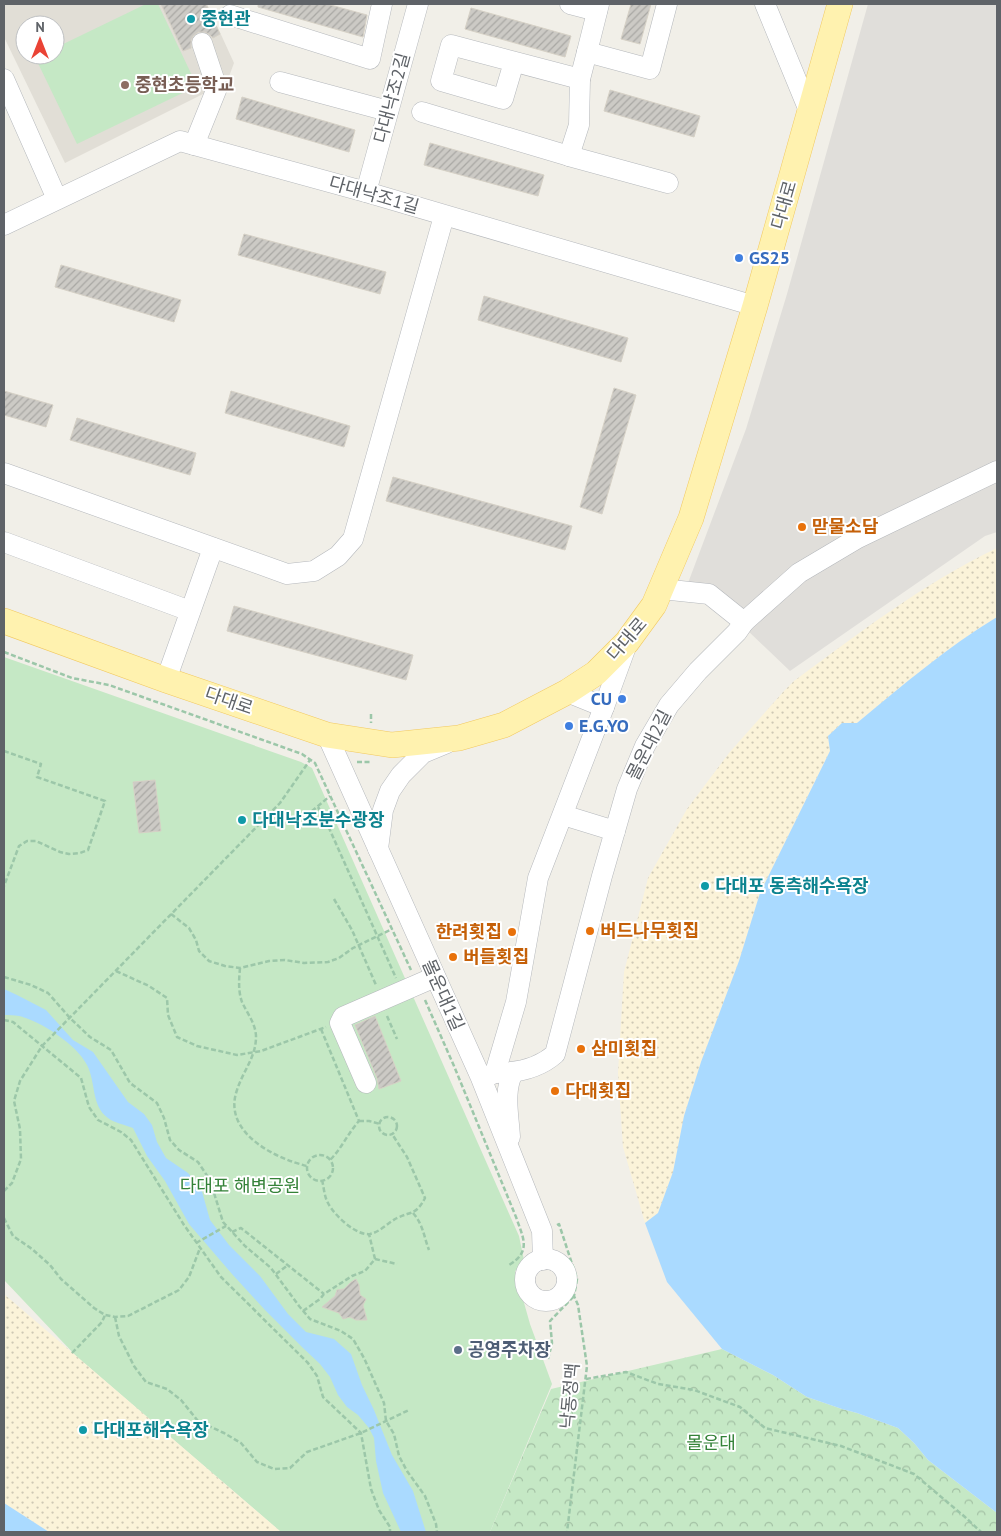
<svg xmlns="http://www.w3.org/2000/svg" width="1001" height="1536" viewBox="0 0 1001 1536" font-family="'PT Sans','Noto Sans KR',sans-serif">
  <defs>
    <pattern id="forest-crowns" width="20" height="18" patternUnits="userSpaceOnUse" patternTransform="scale(1.25)"><rect width="20" height="18" fill="#c5e8c5"/><path d="M2 6a3 3 0 1 1 6 0M12 15a3 3 0 1 1 6 0" fill="none" stroke="#a3c0a4"/></pattern>
    <pattern id="sand-dots" width="8" height="8" patternUnits="userSpaceOnUse" patternTransform="scale(1.25)"><rect width="8" height="8" fill="#fbf3d9"/><path d="M2 2h.1M6 6h.1" fill="none" stroke="#cec8b4" stroke-width="1.8" stroke-linecap="round"/></pattern>
    <pattern id="building-hatch" width="6" height="6" patternUnits="userSpaceOnUse" patternTransform="scale(1.25)"><rect width="6" height="6" fill="#cccac5"/><path d="M-1 1l2-2M0 6l6-6M5 7l2-2" fill="none" stroke="#a9a8a4"/></pattern>
  </defs>
  <rect width="100%" height="100%" fill="#f1efe8"/>
  <path fill="#e0deda" d="M868,4H997V532L985,536L790,671L723,607L685,591L746,429L787,294Z"/>
  <path fill="#e1ded6" fill-rule="evenodd" d="M4,4H207L234,63L227,82L65,163L4,37ZM25,25H55V55H25Z"/>
  <g fill="#c5e8c5">
    <path d="M146,4H158L197,86L77,144L35,57L40,55H55V48Z"/>
    <path d="M4,657L301,762L312,768L519,1236L525,1265L515,1271L530,1324L552,1384L490,1532H281L76,1356L4,1280Z"/>
  </g>
  <path fill="url(#forest-crowns)" d="M722,1349L773,1375L807,1397L842,1409L857,1413L898,1428L914,1443L928,1460L997,1513V1532H490L551,1389Z"/>
  <g fill="url(#sand-dots)">
    <path d="M997,548V617C947,647 902,686 857,723H842L828,736L830,751L760,893L739,961L701,1062L684,1116L673,1172L658,1213L645,1223L623,1147L618,1073L624,972L648,878L687,809L729,753L784,691L794,681C859,633 924,583 997,548Z"/>
    <path d="M4,1294L281,1532H49L4,1503Z"/>
  </g>
  <g fill="#aadaff">
    <path d="M997,617V1513L928,1460L914,1443L898,1428L857,1413L842,1409L807,1397L773,1375L722,1349L667,1282L645,1223L658,1213L673,1172L684,1116L701,1062L739,961L760,893L830,751L828,736L842,723H857C902,686 947,647 997,617Z"/>
    <path d="M4,989L17,995L46,1010L73,1040L93,1052L128,1102L144,1114L152,1125L157,1142L166,1158L188,1173L201,1188L210,1220L229,1245L260,1276L288,1314L306,1332L334,1339L351,1354L362,1385L374,1410L392,1455L413,1491L426,1532H401L383,1493L376,1461L374,1438L369,1428L358,1415L347,1407L338,1395L330,1377L320,1364L303,1348L265,1310L232,1274L189,1224L165,1181L147,1156L133,1128C126,1125 114,1123 108,1118C91,1106 96,1082 87,1065C77,1045 41,1021 19,1016C14,1015 9,1015 4,1015Z"/>
    <path d="M4,1503L49,1532H4Z"/>
  </g>
  <g fill="url(#building-hatch)" stroke="#d6d1c6">
    <path d="M161,4H206L220,34L213,38L209,34L205,32H198L193,36L191,40V48L183,51Z"/>
    <path d="M258,4H327L367,15L363,37L258,7Z"/>
    <path d="M631,4H651L640,44L621,39Z"/>
    <path d="M471,8L571,36L565,57L465,29Z"/>
    <path d="M610,90L700,116L694,137L604,111Z"/>
    <path d="M242,97L355,130L349,152L236,119Z"/>
    <path d="M430,143L544,175L538,196L424,165Z"/>
    <path d="M244,234L386,272L380,294L238,255Z"/>
    <path d="M61,265L181,300L174,322L55,287Z"/>
    <path d="M484,296L628,338L621,362L478,320Z"/>
    <path d="M614,388L636,395L602,514L580,507Z"/>
    <path d="M4,391L53,405L46,427L4,415Z"/>
    <path d="M231,391L350,426L344,447L225,413Z"/>
    <path d="M77,418L196,453L190,475L70,440Z"/>
    <path d="M393,477L572,526L565,550L386,501Z"/>
    <path d="M234,606L413,655L406,680L227,631Z"/>
    <path d="M155,780L161,831L139,833L133,782Z"/>
    <path d="M375,1016L401,1081L379,1089L377,1078L355,1025Z"/>
    <path d="M356,1279L359,1285L360,1295L366,1299L363,1305L367,1320H356L350,1317L343,1319L339,1313L322,1307L335,1296L337,1290L344,1289L351,1282Z"/>
  </g>
  <g fill="none" stroke-linecap="round" stroke-linejoin="round">
    <g stroke="#b5b8bc" stroke-width="21">
      <g id="minor">
        <path d="M570,4L597,11"/>
        <path d="M599,4L587,52L650,69L667,4"/>
        <path d="M765,4L810,113"/>
        <path d="M230,15L370,59L382,4"/>
        <path d="M514,62L503,99L441,81L451,45L580,79L587,52"/>
        <path d="M4,79L57,199"/>
        <path d="M280,82L388,111"/>
        <path d="M422,112L569,156L579,125L580,79"/>
        <path d="M194,145L217,88L202,43"/>
        <path d="M569,156L668,183"/>
        <path d="M366,192L418,4"/>
        <path d="M4,225L180,141L366,192L755,306"/>
        <path d="M4,473L287,574L314,571L338,556L353,539L444,216"/>
        <path d="M4,542L190,611"/>
        <path d="M661,589L709,594L744,622"/>
        <path d="M166,680L213,548"/>
        <path d="M567,692L604,707L627,644"/>
        <path d="M327,735L481,1078L542,1231L543,1260"/>
        <path d="M563,815L615,831"/>
        <path d="M378,849L383,810L390,791L401,775L423,753L447,743"/>
        <path d="M495,1073C517,1073 538,1069 555,1054L602,876L627,789L645,746L669,705L698,671L737,632L744,622L799,573L858,538L997,471"/>
        <path d="M483,1078L495,1073L516,1002L538,878L604,707"/>
        <path d="M366,1083L340,1023L343,1017L435,977"/>
        <path d="M510,1137C509,1117 503,1091 513,1073"/>
        <circle cx="546" cy="1280" r="21"/>
      </g>
    </g>
    <g stroke="#f2c960" stroke-width="26">
      <path id="major" d="M4,621L166,680L327,735L392,745L459,738L504,725L567,692L596,673L627,642L654,605L691,518L755,306L840,4"/>
    </g>
    <g stroke="#9cc7a9" stroke-width="2.5" stroke-dasharray="5 2.5" stroke-linecap="butt">
      <path d="M4,652L72,678L109,685L302,754L315,763L411,970"/>
      <path d="M371,714V723"/>
      <path d="M4,751L41,764L37,777L105,801L88,850L80,853L69,854L60,852L36,841H27L19,846L4,886"/>
      <path d="M357,762H371"/>
      <path d="M318,807L325,819L396,978"/>
      <path d="M306,816L330,796"/>
      <path d="M334,899L352,930L376,985"/>
      <path d="M171,914L189,928L196,940L199,951L209,961L225,966L240,968L269,961L285,960L304,963L328,962L339,958L353,948L392,929"/>
      <path d="M240,968C239,979 238,991 242,1002C247,1013 256,1024 256,1037C256,1057 243,1071 237,1090C222,1132 274,1158 307,1166"/>
      <path d="M116,971L149,986L167,998L168,1015L177,1037L197,1046L237,1055L261,1051L326,1027"/>
      <path d="M4,977L31,985L48,993L70,1018L90,1037L111,1050L130,1083L157,1103L164,1118L170,1140L179,1150L198,1162L210,1180L223,1222L245,1246L271,1268L299,1306L310,1319L341,1331L353,1339L364,1358L384,1403L386,1421L394,1434L399,1456L407,1471L425,1496L436,1524L437,1532"/>
      <path d="M425,1000L454,1066L516,1217C523,1238 532,1251 509,1265"/>
      <path d="M387,1016L397,1039"/>
      <path d="M4,1020L13,1022L81,1078L89,1107L98,1120L121,1132L131,1140L184,1225L221,1277L308,1363L317,1376L323,1397L361,1433L371,1489L379,1510L390,1527V1532"/>
      <path d="M321,1029L359,1121C348,1133 342,1148 330,1160"/>
      <circle cx="388" cy="1126" r="9"/>
      <path d="M359,1121H369L380,1124"/>
      <circle cx="320" cy="1168" r="13"/>
      <path d="M322,1180C324,1187 324,1196 328,1203C334,1215 356,1236 370,1234C380,1232 389,1222 397,1218C412,1211 416,1215 425,1198L407,1157L392,1134"/>
      <path d="M4,1191L12,1183L21,1159L20,1129L14,1101L20,1081L42,1046L280,803L310,760"/>
      <path d="M413,1213C423,1224 424,1237 429,1250"/>
      <path d="M4,1218L13,1236L32,1249L50,1265L61,1279L94,1308L105,1315L115,1317L128,1316L179,1290L189,1277L200,1248"/>
      <path d="M557,1225L559,1224L577,1279L574,1296L578,1305L587,1366L567,1532"/>
      <path d="M232,1232L241,1228L324,1294"/>
      <path d="M196,1243L226,1226"/>
      <path d="M375,1259L397,1264"/>
      <path d="M276,1274L288,1265"/>
      <path d="M303,1311L320,1299L324,1294L352,1276L365,1271L375,1259L369,1234"/>
      <path d="M115,1317L119,1336L134,1366L146,1382L167,1389L181,1400L198,1421L224,1433L241,1443L257,1462L274,1469L290,1468L307,1452L361,1433L409,1410"/>
      <path d="M72,1353L102,1322L105,1315"/>
      <path d="M548,1359L552,1343L550,1321L574,1296"/>
      <path d="M586,1379L626,1372L658,1384L694,1390L740,1407L765,1428L841,1446L914,1474L965,1517L981,1532"/>
    </g>
    <use href="#minor" stroke="#fff" stroke-width="20"/>
    <use href="#major" stroke="#fff2af" stroke-width="25"/>
  </g>
  <g fill="#0f9aa8" stroke="#fff" stroke-width="2">
    <circle cx="191" cy="19" r="5"/>
    <circle cx="242" cy="820" r="5"/>
    <circle cx="705" cy="886" r="5"/>
    <circle cx="83" cy="1430" r="5"/>
  </g>
  <circle fill="#8d6e63" stroke="#fff" stroke-width="2" cx="125" cy="85" r="5"/>
  <g fill="#3f7fe0" stroke="#fff" stroke-width="2">
    <circle cx="739" cy="258" r="5"/>
    <circle cx="622" cy="699" r="5"/>
    <circle cx="569" cy="726" r="5"/>
  </g>
  <g fill="#e8710a" stroke="#fff" stroke-width="2">
    <circle cx="802" cy="527" r="5"/>
    <circle cx="590" cy="931" r="5"/>
    <circle cx="512" cy="932" r="5"/>
    <circle cx="453" cy="957" r="5"/>
    <circle cx="581" cy="1049" r="5"/>
    <circle cx="555" cy="1091" r="5"/>
  </g>
  <circle fill="#5c6f8a" stroke="#fff" stroke-width="2" cx="458" cy="1350" r="5"/>
  <g text-anchor="middle" stroke-width="4" stroke-linejoin="round" paint-order="stroke">
    <g font-size="18" font-weight="bold" fill="#0d838f" stroke="#fff" text-anchor="start">
      <text x="201" y="25">중현관</text>
      <text x="252" y="826">다대낙조분수광장</text>
      <text x="715" y="892">다대포 동측해수욕장</text>
      <text x="93" y="1436">다대포해수욕장</text>
    </g>
    <g font-size="18" font-weight="bold" fill="#785e54" stroke="#fff" text-anchor="start">
      <text x="135" y="91">중현초등학교</text>
    </g>
    <g font-size="18" fill="#5f6368" stroke="#fff">
      <text transform="translate(392 98) rotate(-75)" y="6">다대낙조2길</text>
      <text transform="translate(374 195) rotate(16)" y="6">다대낙조1길</text>
      <text transform="translate(784 205) rotate(-74)" y="6">다대로</text>
      <text transform="translate(627 639) rotate(-49)" y="6">다대로</text>
      <text transform="translate(229 701) rotate(19)" y="6">다대로</text>
      <text transform="translate(649 745) rotate(-63)" y="6">몰운대2길</text>
      <text transform="translate(443 995) rotate(66)" y="6">몰운대1길</text>
      <text transform="translate(570 1396) rotate(-85)" y="6">낙동정맥</text>
    </g>
    <g font-size="18" font-weight="bold" fill="#366cbe" stroke="#fff" text-anchor="start">
      <text x="749" y="264">GS25</text>
      <text x="612" y="705" text-anchor="end">CU</text>
      <text x="579" y="732">E.G.YO</text>
    </g>
    <g font-size="18" font-weight="bold" fill="#c56008" stroke="#fff" text-anchor="start">
      <text x="812" y="533">맏물소담</text>
      <text x="600" y="937">버드나무횟집</text>
      <text x="502" y="938" text-anchor="end">한려횟집</text>
      <text x="463" y="963">버들횟집</text>
      <text x="591" y="1055">삼미횟집</text>
      <text x="565" y="1097">다대횟집</text>
    </g>
    <g font-size="18" fill="#348238" stroke="#fff">
      <text x="240" y="1192">다대포 해변공원</text>
      <text x="711" y="1449">몰운대</text>
    </g>
    <g font-size="18" font-weight="bold" fill="#4e5e75" stroke="#fff" text-anchor="start">
      <text x="468" y="1356">공영주차장</text>
    </g>
  </g>
  <rect width="1001" height="1536" fill="none" stroke="#5f6368" stroke-width="10"/>
  <g transform="translate(40 40)"><circle r="24" fill="#ffffff" stroke="#bfc1c3"/>
  <path d="M0-4L9 19L0 12L-9 19Z" fill="#ea4335"/>
  <text y="-8" font-size="14" font-weight="bold" text-anchor="middle" fill="#5f6368">N</text>
  </g>
</svg>
